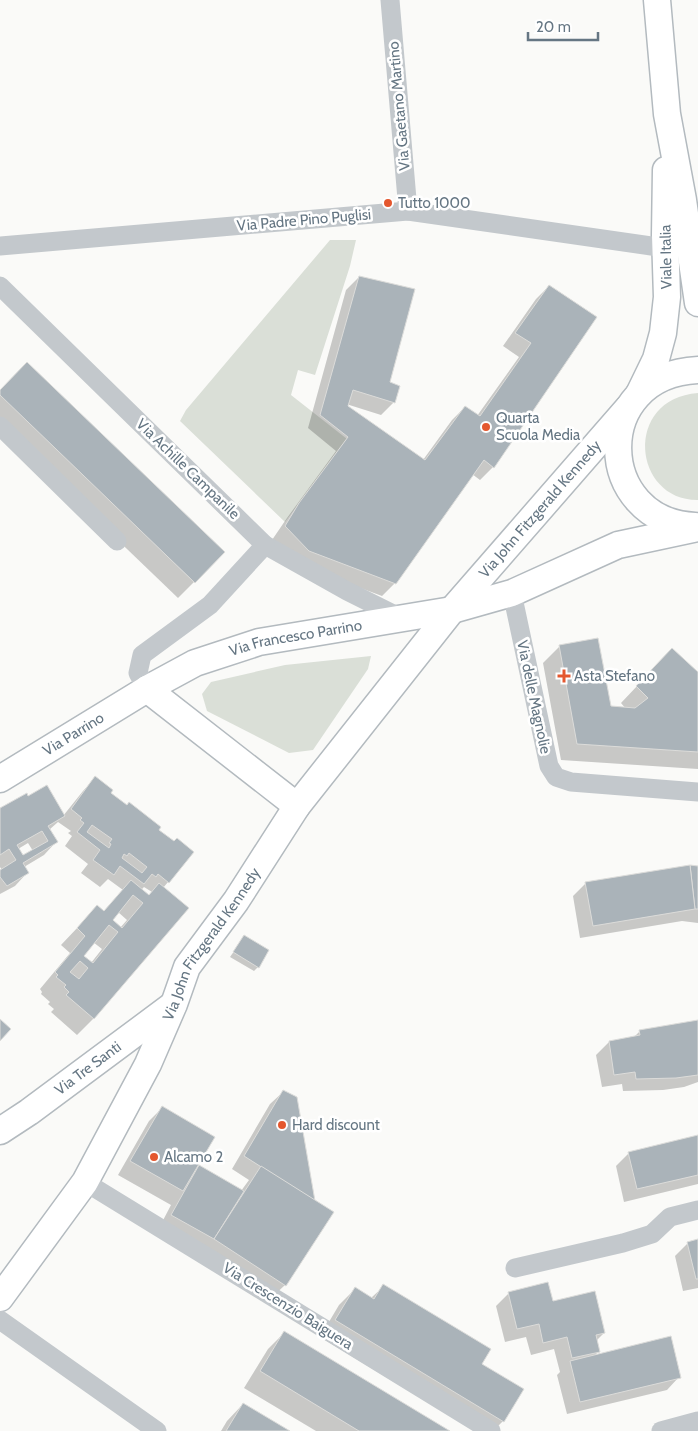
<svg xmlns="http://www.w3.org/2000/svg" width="698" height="1431" viewBox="0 0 698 1431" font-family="Cabin,sans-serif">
  <rect width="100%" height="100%" fill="#fafaf8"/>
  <g fill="#dadfd7">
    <path d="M330,240H356L350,266L315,375L298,370L291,395L347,439L285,522L180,421L186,410Z"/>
    <path d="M698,393V500C633,501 622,399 698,393Z"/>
    <path d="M371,656L368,669L313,750L289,753L207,711L202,694L211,682L285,665Z"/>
  </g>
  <g fill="#0003" fill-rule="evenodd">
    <path d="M359,277L394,402L381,415L343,403L423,460L452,420L465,407L477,416L519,357L503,346L536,299L549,286L596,317L493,467L480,480L472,474L395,583L382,596L296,564L272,540L287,518L336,451L308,428L346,290Z"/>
    <path d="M0,392L194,582L178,598L0,427Z"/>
    <path d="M560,646L610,708L626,709L621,703L656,666L698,674V769L561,760L543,663Z"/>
    <path d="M95,778L109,793L158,830L174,843L193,852L163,888L94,1018L77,1035L51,1012L54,1009L48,1004L50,1002L41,994L42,992L40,989L70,953L61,945L97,907L103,912L123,890L108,879L100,887L81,873L88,864L65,846L72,836L68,833L71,831L58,822L49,830L56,842L44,855L24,867L27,873L15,886L0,894V871L2,870L0,867V809L28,798L63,816L83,791ZM28,843L33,851L22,857L18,849ZM144,887L152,892L148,896L141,890ZM118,912L127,920L120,928L111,921ZM93,942L102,949L91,963L82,956Z"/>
    <path d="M698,867V923L682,921L580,938L573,896L586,883Z"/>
    <path d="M244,937L258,967L254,971L230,957Z"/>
    <path d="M698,1021V1082L684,1087L663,1090L623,1091L622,1084L602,1087L596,1055L609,1042L633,1038L640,1031Z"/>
    <path d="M283,1092L285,1285L268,1301L159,1228L171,1205L118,1175L149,1121L162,1108L197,1166L241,1191L249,1180L232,1169L270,1104Z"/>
    <path d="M698,1136V1184L624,1202L616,1166L629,1153Z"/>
    <path d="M698,1241V1288L683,1291L675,1256L688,1243Z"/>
    <path d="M384,1286L480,1364L503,1421L493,1431H475L320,1337L339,1305L355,1289L371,1298Z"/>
    <path d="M509,1293L552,1303L604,1333L596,1341L599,1351L594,1356L679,1377L667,1390L567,1414L557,1375L560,1372L554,1349L531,1355L526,1337L505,1342L496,1306Z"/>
    <path d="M284,1333L447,1431H316L244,1388L268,1349Z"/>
    <path d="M243,1404L288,1431H221L227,1421Z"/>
  </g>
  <g fill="#aab3b9" stroke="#dcdcda" fill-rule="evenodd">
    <path d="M359,276L415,289L390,382L400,386L395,403L353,390L348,406L425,460L465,406L480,416L531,343L515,333L549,285L597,317L494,468L484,460L396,584L309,551L285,526L299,503L348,437L320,415Z"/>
    <path d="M27,362L225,552L195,583L0,395V390Z"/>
    <path d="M598,638L611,706L635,708L648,698L636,686L672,648L698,672V752L577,744L559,645Z"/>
    <path d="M95,776L113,790L111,793L127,805L129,802L161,827L159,830L174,841L177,838L194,852L169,883L158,874L156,877L152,874L144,884L120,866L114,875L93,860L100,850L77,832L84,823L80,820L82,818L71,809ZM92,825L112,839L109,843L111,844L109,848L87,832ZM129,853L147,867L142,873L122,858L124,854L127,856Z"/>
    <path d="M47,785L65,816L48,826L58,842L23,863L29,873L7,886L0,877V870L16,860L9,849L0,855V808L27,793L28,796ZM42,831L48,841L23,855L17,845Z"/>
    <path d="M690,865L698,866V909H695Z"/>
    <path d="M690,865L695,909L593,926L585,882Z"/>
    <path d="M131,880L149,895L159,883L189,908L94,1019L66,995L69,992L64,987L66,985L56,977L58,975L55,972L85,936L77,928L97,905L104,911ZM133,895L143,903L122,928L113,920ZM109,925L118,932L93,963L84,956ZM80,961L88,968L79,979L70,972Z"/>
    <path d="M244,935L269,950L259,968L233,952Z"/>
    <path d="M0,1019L11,1029L0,1041Z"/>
    <path d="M698,1020V1075L676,1078L636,1079L635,1072L614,1075L609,1041L640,1035L639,1030Z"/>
    <path d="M283,1090L297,1097L315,1201L244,1156Z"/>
    <path d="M162,1106L215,1137L183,1191L130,1161Z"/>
    <path d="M698,1135V1175L637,1189L628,1152Z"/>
    <path d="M199,1165L244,1191L214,1239L171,1215Z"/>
    <path d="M261,1166L334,1212L286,1286L214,1239Z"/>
    <path d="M698,1239V1279H696L687,1242Z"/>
    <path d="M548,1282L553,1301L595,1291L605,1333L596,1335L600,1352L572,1358L567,1337L543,1343L539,1324L517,1329L508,1292Z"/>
    <path d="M383,1284L491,1349L482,1364L524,1389L504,1422L335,1320L355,1287L374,1299Z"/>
    <path d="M284,1331L450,1431H359L260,1371Z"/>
    <path d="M671,1336L681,1378L580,1402L570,1361Z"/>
    <path d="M243,1403L290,1431H226Z"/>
  </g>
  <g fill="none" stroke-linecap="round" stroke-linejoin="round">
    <g stroke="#b3babf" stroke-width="29">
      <g id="secondary">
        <path d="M657,0L667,114L683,200L698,303"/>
        <path d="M639,394L656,359L663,333L667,297L665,235L666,170"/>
        <path d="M695,526C595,522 589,375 698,370"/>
        <path d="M147,689L297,806"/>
        <path id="s1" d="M0,779L147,689L195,663L259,642L452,610L512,593L618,545L698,528"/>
        <path id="s2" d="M0,1131L29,1112L173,1005"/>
        <path id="s3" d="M0,1298L85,1182L148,1064L174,1004L187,967L236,901L297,806L452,610L628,408"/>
      </g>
    </g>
    <g stroke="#c3c8cc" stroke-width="19">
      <path d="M390,0L408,211"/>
      <path d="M0,246L408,211L665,248"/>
      <path d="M0,286L265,545L347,591L401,618"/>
      <path d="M0,426L117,541"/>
      <path d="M512,593L549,766L556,777L571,782L698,792"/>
      <path d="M147,689L138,673L142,655L210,605L265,545"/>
      <path d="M85,1182L491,1431"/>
      <path d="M515,1268L623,1243L652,1234L670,1217L698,1210"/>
      <path d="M0,1320L157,1431"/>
      <path d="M661,1431L698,1421"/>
    </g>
    <use href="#secondary" stroke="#fff" stroke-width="26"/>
  </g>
  <g fill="#e4572e" stroke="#fff" stroke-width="2">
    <circle cx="388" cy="203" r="5"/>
    <circle cx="486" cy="427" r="5"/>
    <path d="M561.5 668.5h5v5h5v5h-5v5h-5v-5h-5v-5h5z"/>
    <circle cx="282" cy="1125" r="5"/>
    <circle cx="154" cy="1157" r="5"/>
  </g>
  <g text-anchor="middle" stroke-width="5" stroke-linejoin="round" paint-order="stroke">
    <g font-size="15" fill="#657683" stroke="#fff">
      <text transform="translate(399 106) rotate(-95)" y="5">Via Gaetano Martino</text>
      <text transform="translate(304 220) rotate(-5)" y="5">Via Padre Pino Puglisi</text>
      <text transform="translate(666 257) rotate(-91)" y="5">Viale Italia</text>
      <text transform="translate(188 469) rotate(44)" y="5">Via Achille Campanile</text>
      <text dy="5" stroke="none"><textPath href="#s3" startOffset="961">Via John Fitzgerald Kennedy</textPath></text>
      <text dy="5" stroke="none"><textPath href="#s1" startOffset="331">Via Francesco Parrino</textPath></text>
      <text transform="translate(534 697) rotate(78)" y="5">Via delle Magnolie</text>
      <text dy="5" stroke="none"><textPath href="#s1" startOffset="86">Via Parrino</textPath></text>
      <text dy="5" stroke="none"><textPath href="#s3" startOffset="414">Via John Fitzgerald Kennedy</textPath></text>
      <text dy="5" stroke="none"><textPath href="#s2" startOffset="108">Via Tre Santi</textPath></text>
      <text transform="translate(288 1306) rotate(32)" y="5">Via Crescenzio Baiguera</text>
    </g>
    <g font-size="15" fill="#657683" stroke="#fff" text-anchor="start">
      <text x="398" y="208">Tutto 1000</text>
      <text x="496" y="423">Quarta<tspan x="496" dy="17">Scuola Media</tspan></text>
      <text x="574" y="681">Asta Stefano</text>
      <text x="292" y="1130">Hard discount</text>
      <text x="164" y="1162">Alcamo 2</text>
    </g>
  </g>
  <path d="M528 32v8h70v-8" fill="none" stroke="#657683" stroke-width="2.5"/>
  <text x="536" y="32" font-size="15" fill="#657683" stroke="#ffffff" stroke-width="4" paint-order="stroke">20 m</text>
</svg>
